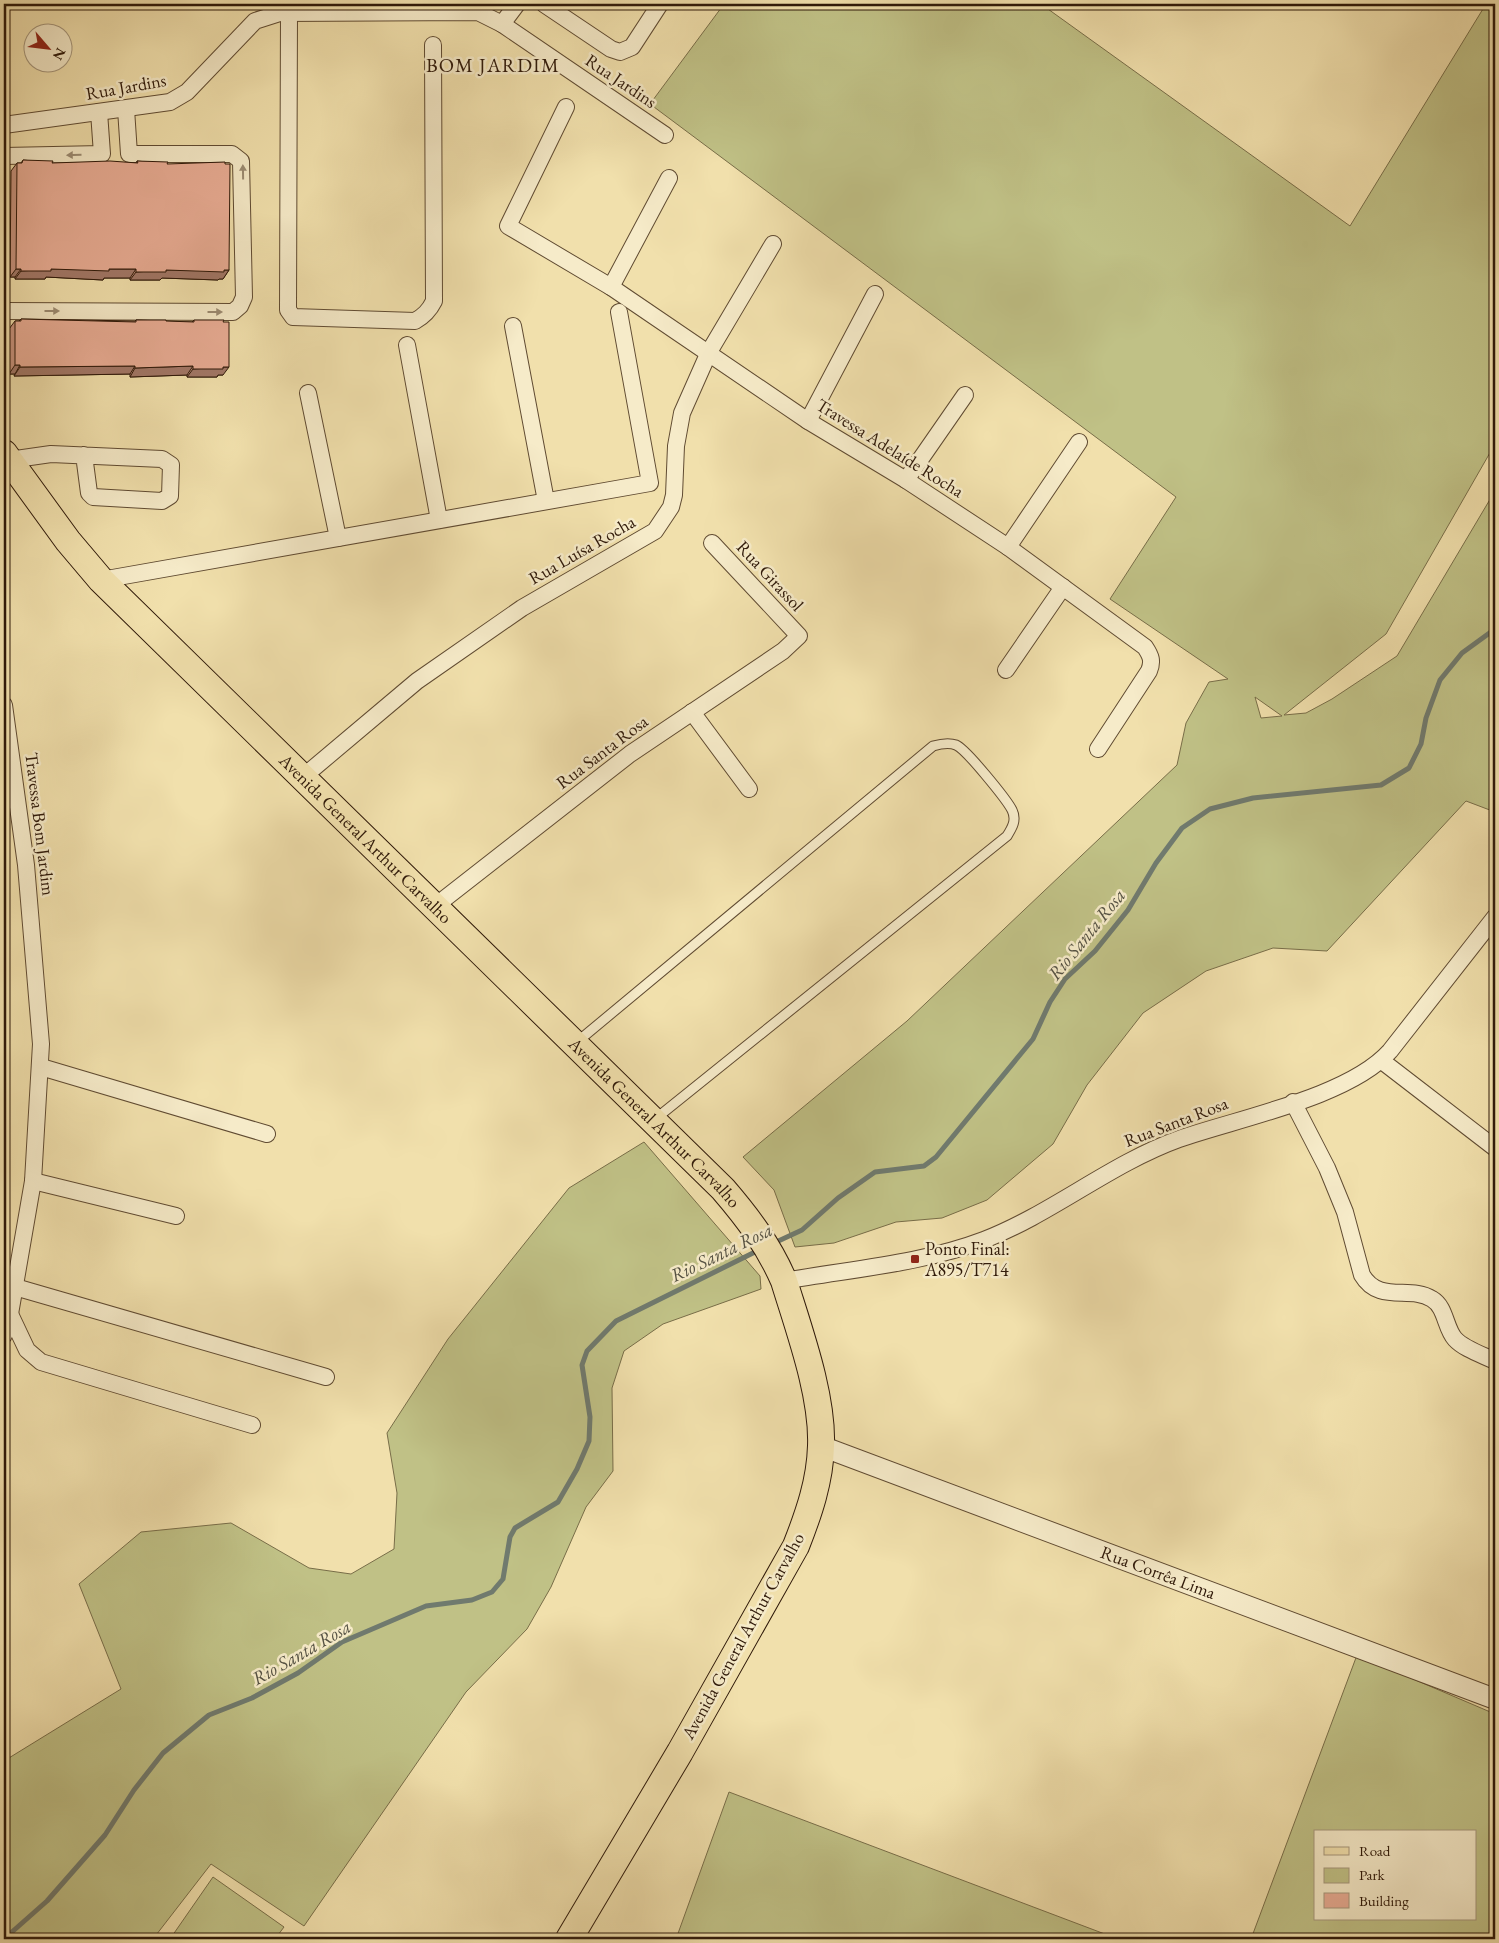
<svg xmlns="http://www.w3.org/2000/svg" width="1499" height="1943" viewBox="0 0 1499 1943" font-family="'EB Garamond',serif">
  <rect width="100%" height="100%" fill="#f1e0ac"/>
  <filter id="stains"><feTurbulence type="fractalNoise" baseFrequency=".004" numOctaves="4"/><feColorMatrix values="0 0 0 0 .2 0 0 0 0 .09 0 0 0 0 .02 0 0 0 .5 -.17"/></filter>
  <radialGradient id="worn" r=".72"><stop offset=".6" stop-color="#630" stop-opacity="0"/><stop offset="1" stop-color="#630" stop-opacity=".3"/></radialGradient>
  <g fill="#c0c186" stroke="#786d48" fill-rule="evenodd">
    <path d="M724,4H1041L1350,226L1486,4H1495V444L1386,634L1284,715L1306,713L1332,699L1397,656L1495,491V812L1466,801L1327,951L1273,948L1206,971L1143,1013L1087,1085L1053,1144L987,1200L942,1218L896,1222L834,1243L795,1247L774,1190L743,1157L907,1021L1177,765L1186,723L1209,682L1228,679L1110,599L1176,497L650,104ZM1255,697L1282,716L1261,718Z"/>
    <path d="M644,1142L760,1276L761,1289L663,1324L624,1351L612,1388L613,1471L586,1507L551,1587L527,1629L466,1692L304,1926L211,1864L153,1939H4V1761L121,1689L79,1584L141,1532L231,1523L309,1568L351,1574L394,1549L397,1493L387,1433L448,1339L569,1188Z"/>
    <path d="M1357,1655L1495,1714V1939H1251ZM1315,1832H1475V1919H1315Z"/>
    <path d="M729,1792L1118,1939H676Z"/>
    <path d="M213,1877L284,1927L275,1939H170Z"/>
  </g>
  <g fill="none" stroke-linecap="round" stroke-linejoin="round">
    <g stroke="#707a6e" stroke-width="5">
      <path d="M774,1243L802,1230L838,1198L875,1172L924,1166L936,1157L1033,1039L1050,1002L1065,979L1095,951L1128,910L1156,863L1182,828L1210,809L1253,798L1381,785L1409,768L1421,744L1426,718L1440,680L1462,653L1495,629"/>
      <path d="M4,1939L47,1901L105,1835L134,1790L163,1753L209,1715L252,1698L298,1673L342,1642L426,1606L472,1600L492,1592L503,1579L510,1537L515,1528L558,1502L577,1469L589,1441L590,1417L582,1365L587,1351L616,1321L759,1250"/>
    </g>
    <g stroke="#604b32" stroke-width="11">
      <path id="service" d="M577,1042L933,746C940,744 948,742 956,745C966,749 1007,800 1012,810C1017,820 1012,828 1007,836L654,1120"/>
    </g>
    <g stroke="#604b32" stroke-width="18">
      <g id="minor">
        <path d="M544,4L611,49L620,52L632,47L660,4"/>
        <path d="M289,13L288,310L293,317L415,321C424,316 429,311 434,301L433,45"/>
        <path d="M502,24L517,4"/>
        <path d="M566,107L508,226L611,287L808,421L906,480L1008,547L1145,647C1151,656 1153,661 1149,671L1098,749"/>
        <path d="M4,125L170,102L187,92L255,21L280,13L478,12L502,24L665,135"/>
        <path d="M4,156L102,154L99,112"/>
        <path d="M611,287L669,178"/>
        <path d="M4,311L233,312L240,306L244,297L241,161L232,154H129L126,109"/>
        <path d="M513,326L546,501"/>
        <path d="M407,345L439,520"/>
        <path d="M308,393L338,538"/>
        <path d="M808,421L875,294"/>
        <path d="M9,460L51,454L162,459L171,465L170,496L162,501L93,497L89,493L84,455"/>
        <path d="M906,480L965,395"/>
        <path d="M1008,547L1079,442"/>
        <path d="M101,580L650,483L619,312"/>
        <path d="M1006,670L1063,587"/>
        <path d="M4,705L26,865L41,1044L33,1181L10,1314L4,1335"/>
        <path d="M692,712L749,789"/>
        <path d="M303,777L417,681L522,608L655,531L671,507L674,495L676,446L682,413L709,352L773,244"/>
        <path d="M434,907L630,754L783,651L799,636L712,543"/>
        <path d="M1382,1061L1495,1148"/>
        <path d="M41,1067L267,1134"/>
        <path d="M1293,1102L1327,1168L1345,1212L1362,1275C1379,1304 1410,1285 1432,1299C1446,1307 1445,1328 1455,1339C1464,1349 1483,1355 1495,1361"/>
        <path d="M33,1181L176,1216"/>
        <path d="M784,1281C850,1269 921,1264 984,1240C1053,1213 1110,1164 1179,1139C1239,1118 1349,1097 1390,1051L1495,917"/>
        <path d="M15,1287L326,1377"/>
        <path d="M10,1314L27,1350L41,1362L252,1425"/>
      </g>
    </g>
    <g stroke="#604b32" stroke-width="22">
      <g id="tertiary">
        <path id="s1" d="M821,1446L1495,1699"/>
      </g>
    </g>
    <g stroke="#2f1909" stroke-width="28">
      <g id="primary">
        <path id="s2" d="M4,453L68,541L101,580L723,1189C748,1218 769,1246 784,1281C799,1330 823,1395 821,1446C820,1481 809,1513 796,1546L680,1752L569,1939"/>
      </g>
    </g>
    <use href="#service" stroke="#f6ebc9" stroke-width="9"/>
    <use href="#minor" stroke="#f6ebc9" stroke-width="16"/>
    <use href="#tertiary" stroke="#f6ebc9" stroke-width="20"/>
    <use href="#primary" stroke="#f1e0ac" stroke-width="26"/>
  </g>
  <g fill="#c8947f" stroke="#2f1909">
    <path d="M23,160L52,163H136L137,161L167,164L229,270L223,279H219L218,280L162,278L160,280H130V278H104L103,280L46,277L45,279H15V277H10L11,171L17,163H21Z"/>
    <path d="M21,319L135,321L136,320L192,322L194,320L223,375H218L217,377H187V375L130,377V374L14,376L15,374H9V329L15,321H19Z"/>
  </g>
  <g fill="#a27868" stroke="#2f1909">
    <path d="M16,269H21L15,277H10Z"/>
    <path d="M51,269H136L130,278H104L103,280L46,277L45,279H15L21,271Z"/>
    <path d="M166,270H229L223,279H219L218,280L162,278L160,280H130L136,272Z"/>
    <path d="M15,365H20L15,374H9Z"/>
    <path d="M135,366L130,374L14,376L20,367Z"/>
    <path d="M193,366L187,375L130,377L135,368Z"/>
    <path d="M223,367H229L223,375H218L217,377H187L193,369Z"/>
  </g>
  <g fill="#e8ac94" stroke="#2f1909">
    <path d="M23,160L53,161L52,163L110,161L138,163L137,161L168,162L167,164L225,162V164H230L229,270H224V272L166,270V272H136V269H109V271L51,269V271H21V269H16L17,163H22Z"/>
    <path d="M21,319L136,322V320H166V321L194,322V320H224L223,322H229V367H223V369H193V366L135,368V366L20,367V365H15V321H21Z"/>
  </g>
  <defs><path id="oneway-solid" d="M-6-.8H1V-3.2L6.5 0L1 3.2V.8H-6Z" transform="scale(1.25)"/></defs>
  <g fill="#9c8c73">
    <use href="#oneway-solid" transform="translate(74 155) rotate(179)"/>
    <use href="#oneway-solid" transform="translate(243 172) rotate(-91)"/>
    <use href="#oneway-solid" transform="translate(52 311)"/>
    <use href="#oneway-solid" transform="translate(215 312)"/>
  </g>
  <rect fill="#8f2418" stroke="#f6ebc9" stroke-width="2" x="910" y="1254" width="10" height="10" rx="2.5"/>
  <g text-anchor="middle" stroke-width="5" stroke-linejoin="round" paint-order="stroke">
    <g font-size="18" fill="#2f1909" stroke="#f6ebc9">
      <text transform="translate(621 81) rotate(34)" y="6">Rua Jardins</text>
      <text transform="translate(126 87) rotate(-10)" y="6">Rua Jardins</text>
      <text transform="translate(890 448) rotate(32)" y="6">Travessa Adelaíde Rocha</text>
      <text transform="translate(582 550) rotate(-30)" y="6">Rua Luísa Rocha</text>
      <text transform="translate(770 576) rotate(47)" y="6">Rua Girassol</text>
      <text transform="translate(602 752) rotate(-37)" y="6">Rua Santa Rosa</text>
      <text transform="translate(40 824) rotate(83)" y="6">Travessa Bom Jardim</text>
      <text dy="6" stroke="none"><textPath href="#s2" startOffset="530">Avenida General Arthur Carvalho</textPath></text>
      <text transform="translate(1176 1122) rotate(-21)" y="6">Rua Santa Rosa</text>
      <text dy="6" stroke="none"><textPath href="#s2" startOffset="935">Avenida General Arthur Carvalho</textPath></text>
      <text dy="6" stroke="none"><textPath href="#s1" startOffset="360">Rua Corrêa Lima</textPath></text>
      <text transform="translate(743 1636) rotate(-61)" y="6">Avenida General Arthur Carvalho</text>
    </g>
    <g font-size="18" fill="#2f1909" stroke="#f6ebc9" text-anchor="start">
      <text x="925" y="1255">Ponto Final:<tspan x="925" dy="21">A895/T714</tspan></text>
    </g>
    <g font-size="19" font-style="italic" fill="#555244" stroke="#f6ebc9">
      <text transform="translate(1086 934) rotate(-51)" y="7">Rio Santa Rosa</text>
      <text transform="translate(721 1252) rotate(-26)" y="7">Rio Santa Rosa</text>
      <text transform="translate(301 1652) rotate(-30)" y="7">Rio Santa Rosa</text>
    </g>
    <g font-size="20" letter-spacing="1" fill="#2f1909" stroke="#f6ebc9">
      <text x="493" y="72">BOM JARDIM</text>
    </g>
  </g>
  <rect width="1499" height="1943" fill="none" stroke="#f1e0ac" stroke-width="20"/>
  <rect x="5" y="5" width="1489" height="1933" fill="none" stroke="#2f1909" stroke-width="2.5"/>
  <rect x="10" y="10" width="1479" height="1923" fill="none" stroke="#2f1909"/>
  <rect x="1314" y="1830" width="162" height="90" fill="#f6ebc9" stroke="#a6977c"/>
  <rect x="1324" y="1847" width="25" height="8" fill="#f1e0ac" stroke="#a6977c"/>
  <text x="1359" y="1856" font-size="15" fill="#2f1909">Road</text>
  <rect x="1324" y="1868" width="25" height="15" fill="#c0c186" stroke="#a6977c"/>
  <text x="1359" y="1880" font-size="15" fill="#2f1909">Park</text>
  <rect x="1324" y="1893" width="25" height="15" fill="#e8ac94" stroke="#a6977c"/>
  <text x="1359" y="1906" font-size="15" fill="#2f1909">Building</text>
  <g transform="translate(48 48) rotate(118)"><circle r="24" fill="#f6ebc9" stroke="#a6977c"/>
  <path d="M0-4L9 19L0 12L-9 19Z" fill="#8f2418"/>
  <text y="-8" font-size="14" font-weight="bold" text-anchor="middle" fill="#2f1909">N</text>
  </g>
  <rect width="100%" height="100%" filter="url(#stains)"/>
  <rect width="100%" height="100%" fill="url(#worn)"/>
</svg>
